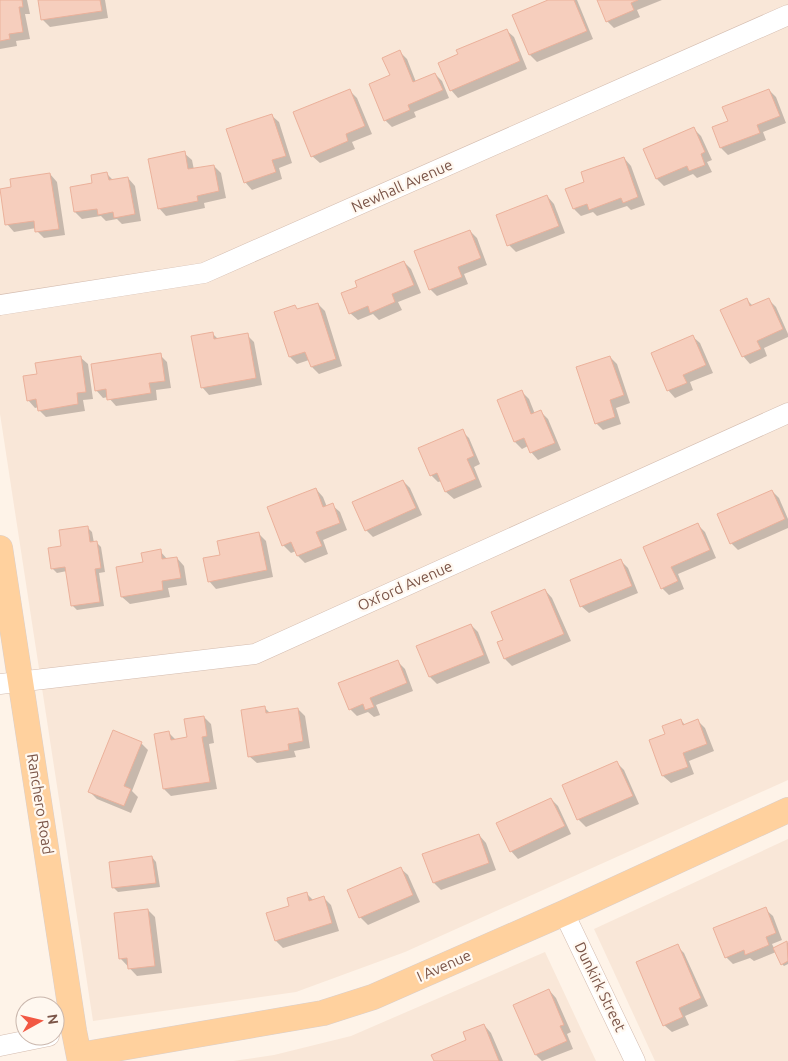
<svg xmlns="http://www.w3.org/2000/svg" width="788" height="1061" viewBox="0 0 788 1061" font-family="Ubuntu,sans-serif">
  <rect width="100%" height="100%" fill="#fef3e8"/>
  <g fill="#f9e7d8">
    <path d="M0,0H788V780L405,952L296,992L93,1021L0,414Z"/>
    <path d="M788,839V1061H655L594,929Z"/>
    <path d="M545,952L596,1061H233L274,1055L351,1036Z"/>
  </g>
  <g fill="#0003">
    <path d="M0,0H27L30,14H25L30,39L16,41L17,46L0,49Z"/>
    <path d="M40,0H105L108,18L50,27L42,19Z"/>
    <path d="M551,0H577L593,39L537,62L530,55L514,16Z"/>
    <path d="M598,0H662L637,10L640,17L614,28L607,21Z"/>
    <path d="M506,30L514,37L527,69L458,98L451,90Z"/>
    <path d="M400,52L407,59L416,82L435,74L442,81L449,98L414,112L416,117L392,127L385,120L391,76Z"/>
    <path d="M769,90L776,97L786,123L763,132L766,140L728,155L721,148L714,128L730,122Z"/>
    <path d="M350,91L357,98L372,134L352,142L355,149L320,163L312,156Z"/>
    <path d="M271,115L279,122L292,163L279,168L282,179L252,190L245,182Z"/>
    <path d="M694,129L701,136L712,160L707,162L712,172L697,178L693,174L664,186L657,179L644,150Z"/>
    <path d="M184,153L192,160L194,170L214,166L221,173L226,198L204,203L205,208L166,216L159,208Z"/>
    <path d="M624,158L631,166L645,205L631,210L627,206L597,216L593,212L581,216L574,209L567,190L586,183Z"/>
    <path d="M50,174L57,182L65,235L44,238L37,231L36,228L14,232L7,224L12,188Z"/>
    <path d="M107,174L114,181L128,178L135,186L141,221L122,224L117,219L106,221L101,216L82,219L75,212L93,184Z"/>
    <path d="M547,196L554,204L565,233L516,252L509,245Z"/>
    <path d="M470,231L477,238L487,265L464,274L468,284L437,296L430,289Z"/>
    <path d="M404,262L411,269L421,293L398,302L402,310L379,320L373,314L358,320L350,313L358,287Z"/>
    <path d="M746,299L753,306L768,299L776,307L788,334V337L764,348L767,356L750,364L743,356Z"/>
    <path d="M318,304L325,311L342,366L319,374L312,367L309,360L297,364L290,357L295,307L298,310Z"/>
    <path d="M212,333L219,340L247,335L254,342L262,385L209,395L202,387Z"/>
    <path d="M692,336L700,343L713,373L690,382L693,390L675,398L668,390Z"/>
    <path d="M160,355L167,362L171,388L156,390L157,400L116,406L108,397L103,398L96,390Z"/>
    <path d="M80,357L88,364L93,399L83,400L85,411L46,417L39,410V407L35,408L28,400L39,375Z"/>
    <path d="M610,357L617,364L630,403L616,408L621,424L603,430L596,423Z"/>
    <path d="M521,391L529,399L535,414L541,412L548,419L561,450L538,460L531,452L528,446L522,449L515,442L498,401Z"/>
    <path d="M462,431L469,438L480,464L474,467L482,487L454,499L446,492L442,481L438,482L431,475Z"/>
    <path d="M403,481L410,488L422,515L373,537L366,530Z"/>
    <path d="M316,489L323,497L327,507L332,505L340,512L347,530L323,540L328,554L305,563L298,556L296,551L291,553L283,545Z"/>
    <path d="M772,491L779,498L788,519V528L738,550L731,543Z"/>
    <path d="M698,525L705,532L716,558L678,574L684,589L669,595L662,588L645,548Z"/>
    <path d="M87,527L92,532L94,543H97L101,547L105,572L99,573L104,606L77,610L72,605L67,571L57,573L52,568L63,547Z"/>
    <path d="M259,534L266,541L273,577L216,589L209,581L221,556Z"/>
    <path d="M160,551L168,560L177,558L184,566L187,585L168,588L170,597L130,604L122,597L144,563Z"/>
    <path d="M621,561L628,568L638,593L589,613L581,606Z"/>
    <path d="M545,590L552,598L571,641L512,666L505,659L498,643L504,640Z"/>
    <path d="M471,625L478,632L490,663L437,684L430,677L418,647Z"/>
    <path d="M397,661L405,669L413,691L376,705L380,715L374,717L368,712L357,716L350,709Z"/>
    <path d="M264,707L270,713L298,709L305,716L310,748L294,751L296,757L257,763L249,756Z"/>
    <path d="M204,717L211,724L214,743L209,744L217,789L171,796L164,789L155,735L169,733L176,740L188,738Z"/>
    <path d="M681,720L685,725L698,721L705,728L714,751L689,761L694,774L671,783L663,776L650,741L667,734Z"/>
    <path d="M141,743L148,750L132,791L138,797L131,813L97,799L90,792Z"/>
    <path d="M617,763L624,770L639,804L586,827L578,819L564,786Z"/>
    <path d="M551,799L558,806L571,834L518,859L511,851Z"/>
    <path d="M479,835L486,843L496,870L441,890L434,883Z"/>
    <path d="M152,857L156,862L160,887L118,892L113,887Z"/>
    <path d="M400,868L408,875L420,902L368,925L360,917L349,891Z"/>
    <path d="M306,893L314,901L324,898L331,905L339,931L283,948L276,941L291,906Z"/>
    <path d="M765,909L773,916L782,940L772,944L774,948L787,942L788,943V964L784,966L782,964L776,952L754,961L750,958L733,964L726,957Z"/>
    <path d="M148,910L155,917L162,973L137,976L121,959Z"/>
    <path d="M677,946L684,953L708,1006L685,1016L689,1025L672,1032L664,1025Z"/>
    <path d="M549,990L556,998L571,1032L567,1034L573,1049L542,1061L536,1055L515,1005Z"/>
    <path d="M484,1025L491,1033L503,1061H435L468,1041Z"/>
  </g>
  <g fill="#f6cebd" stroke="#ebb19b">
    <path d="M0,0H22L23,7H19L23,32L9,34L10,39L0,41Z"/>
    <path d="M38,0H100L102,11L41,20Z"/>
    <path d="M548,0H574L587,31L529,55L512,15Z"/>
    <path d="M597,0H638L631,3L634,10L606,22Z"/>
    <path d="M507,29L520,61L450,91L438,63L458,54L456,50Z"/>
    <path d="M400,50L413,82L435,73L443,90L408,105L410,110L384,121L369,84L390,75L382,58Z"/>
    <path d="M350,89L365,126L346,134L348,141L311,157L293,112Z"/>
    <path d="M769,89L780,116L757,125L760,133L720,148L712,127L728,121L722,107Z"/>
    <path d="M272,114L286,156L272,160L276,172L244,183L226,129Z"/>
    <path d="M694,127L705,152L701,154L705,165L689,171L687,166L656,179L643,149Z"/>
    <path d="M185,151L188,169L214,165L219,191L197,196L198,201L158,209L148,159Z"/>
    <path d="M624,157L638,197L623,203L621,198L589,210L587,204L573,209L565,189L584,182L581,172Z"/>
    <path d="M107,172L109,180L128,177L135,214L114,218L113,212L98,215L97,209L74,212L70,187L92,183L91,175Z"/>
    <path d="M50,173L59,229L35,232L34,221L5,225L0,189L11,187L10,179Z"/>
    <path d="M547,195L559,226L507,246L496,215Z"/>
    <path d="M470,230L481,258L458,267L462,277L429,290L414,251Z"/>
    <path d="M404,261L414,285L392,294L395,302L370,313L368,306L349,314L341,293L357,287L355,281Z"/>
    <path d="M747,298L750,306L769,298L783,329L757,341L761,349L742,357L720,310Z"/>
    <path d="M318,303L336,359L311,367L305,352L289,357L274,312L295,305L297,309Z"/>
    <path d="M213,332L214,339L248,333L256,378L201,388L191,336Z"/>
    <path d="M693,335L706,365L683,375L687,383L667,391L651,353Z"/>
    <path d="M161,353L165,381L149,383L151,393L107,400L106,389L95,391L91,364Z"/>
    <path d="M81,356L86,392L77,393L78,404L38,411L36,399L27,401L23,376L37,374L35,363Z"/>
    <path d="M610,356L624,395L610,400L615,417L595,424L576,367Z"/>
    <path d="M522,390L531,414L541,410L555,443L530,453L524,438L514,442L497,400Z"/>
    <path d="M463,429L474,456L467,459L476,479L445,492L437,473L430,476L418,448Z"/>
    <path d="M403,480L416,508L365,531L352,502Z"/>
    <path d="M316,488L323,507L333,503L340,523L316,532L322,546L297,556L291,542L282,546L267,507Z"/>
    <path d="M772,490L785,519L730,544L717,514Z"/>
    <path d="M698,523L710,550L671,567L678,581L661,589L643,547Z"/>
    <path d="M88,526L90,542L97,541L101,568L95,569L100,602L71,606L65,567L51,569L48,548L61,546L59,530Z"/>
    <path d="M259,532L267,570L208,582L203,558L220,555L217,541Z"/>
    <path d="M161,549L162,559L177,557L181,578L162,581L163,590L121,597L116,567L143,562L141,553Z"/>
    <path d="M621,559L632,586L580,607L570,580Z"/>
    <path d="M545,589L564,634L504,659L497,642L503,640L491,612Z"/>
    <path d="M471,624L484,655L429,677L416,646Z"/>
    <path d="M398,660L407,683L370,698L374,707L365,710L363,704L349,710L338,683Z"/>
    <path d="M265,706L266,713L298,708L303,741L288,744L289,750L248,757L241,710Z"/>
    <path d="M204,716L207,736L202,737L210,782L163,789L154,734L169,731L171,740L187,737L184,719Z"/>
    <path d="M681,719L683,725L698,719L707,744L683,753L688,767L662,776L649,740L665,734L662,726Z"/>
    <path d="M113,730L142,742L124,786L131,789L124,806L88,792Z"/>
    <path d="M617,761L633,796L577,820L562,785Z"/>
    <path d="M551,798L565,826L510,852L496,823Z"/>
    <path d="M479,834L489,863L433,883L422,854Z"/>
    <path d="M152,856L156,883L112,888L109,862Z"/>
    <path d="M401,867L413,895L359,918L347,890Z"/>
    <path d="M307,892L309,901L324,896L332,923L275,941L266,913L289,906L287,898Z"/>
    <path d="M766,907L776,933L766,937L769,945L745,955L744,950L725,958L713,928Z"/>
    <path d="M148,909L155,966L128,969L127,958L119,959L114,913Z"/>
    <path d="M787,941L788,961L781,965L773,948Z"/>
    <path d="M678,944L701,998L679,1008L683,1017L663,1026L636,962Z"/>
    <path d="M549,989L564,1025L560,1026L567,1041L535,1055L513,1005Z"/>
    <path d="M484,1024L499,1061H434L431,1055L466,1040L463,1032Z"/>
  </g>
  <g fill="none" stroke-linecap="round" stroke-linejoin="round">
    <g stroke="#d4bcaf" stroke-width="21">
      <g id="minor">
        <path d="M0,305L204,273L788,15"/>
        <path d="M0,684L255,654L788,413"/>
        <path d="M564,913L635,1061"/>
        <path d="M0,1046L49,1036"/>
      </g>
    </g>
    <g stroke="#dacfcc" stroke-width="26">
      <g id="major">
        <path d="M0,548L74,1031L80,1061"/>
        <path d="M80,1055L323,1013L373,997L564,913L788,810"/>
      </g>
    </g>
    <use href="#minor" stroke="#fff" stroke-width="20"/>
    <use href="#major" stroke="#ffd19e" stroke-width="25"/>
  </g>
  <g text-anchor="middle" stroke-width="4.5" stroke-linejoin="round" paint-order="stroke">
    <g font-size="15" fill="#7b5548" stroke="#fff8f0">
      <text transform="translate(402 186) rotate(-24)" y="5">Newhall Avenue</text>
      <text transform="translate(405 586) rotate(-24)" y="5">Oxford Avenue</text>
      <text transform="translate(40 804) rotate(81)" y="5">Ranchero Road</text>
      <text transform="translate(444 966) rotate(-24)" y="5">I Avenue</text>
      <text transform="translate(600 987) rotate(64)" y="5">Dunkirk Street</text>
    </g>
  </g>
  <g transform="translate(40 1021) rotate(82)"><circle r="24" fill="#fff8f0" stroke="#cab7ad"/>
  <path d="M0-4L9 19L0 12L-9 19Z" fill="#f25843"/>
  <text y="-8" font-size="14" font-weight="bold" text-anchor="middle" fill="#7b5548">N</text>
  </g>
</svg>
